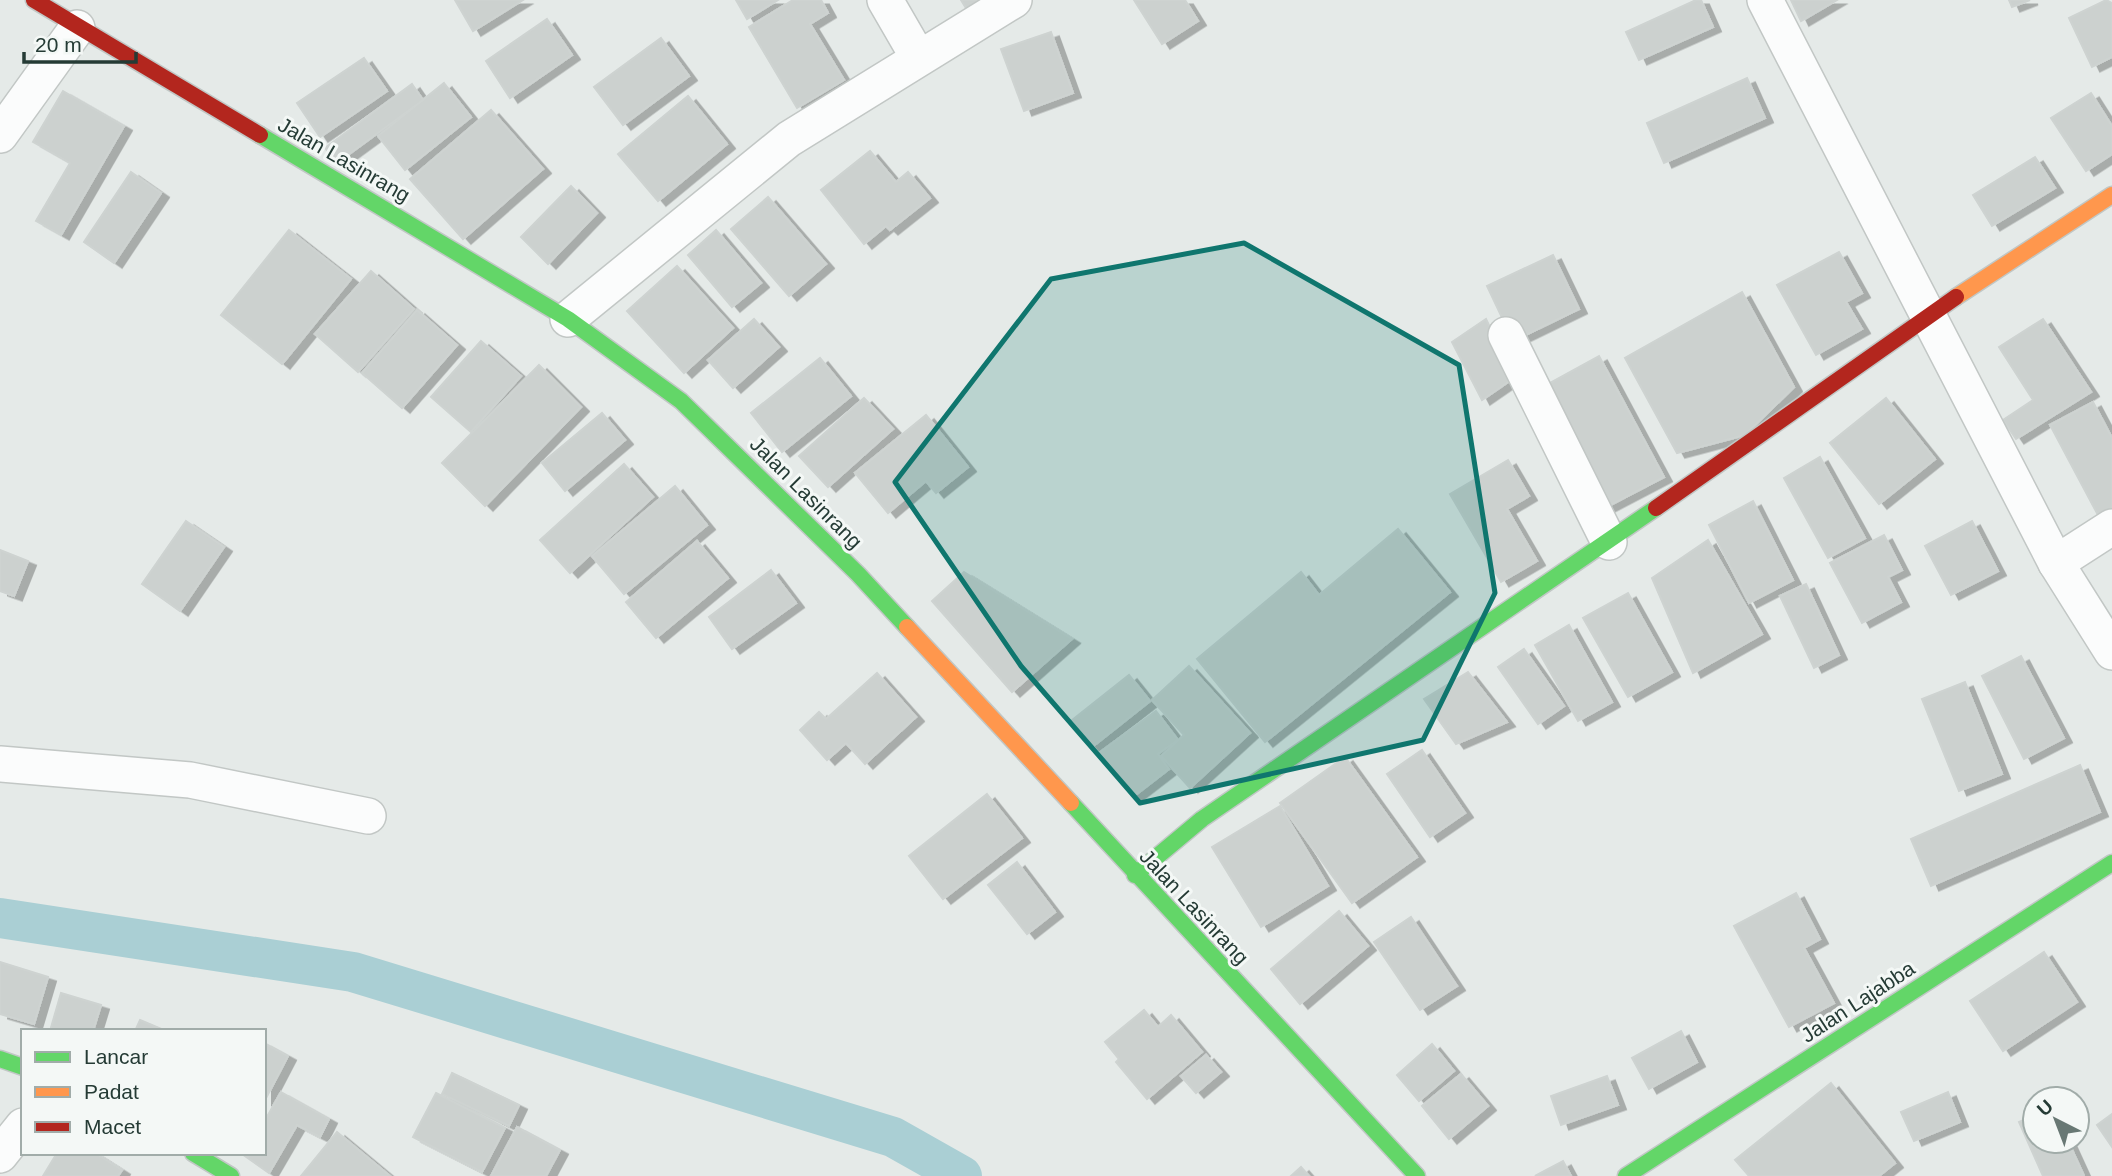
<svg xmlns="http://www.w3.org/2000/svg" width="2112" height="1176" viewBox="0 0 2112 1176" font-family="Arial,sans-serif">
  <defs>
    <filter id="shadow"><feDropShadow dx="8" dy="4.5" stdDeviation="0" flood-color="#0004"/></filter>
  </defs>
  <rect width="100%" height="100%" fill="#e5eae8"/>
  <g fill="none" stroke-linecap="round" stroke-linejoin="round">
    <path stroke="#aacfd4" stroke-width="40" d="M0,918L353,972L893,1137L962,1176"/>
  </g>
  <g fill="#ccd1cf" stroke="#ced3d1" stroke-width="2" filter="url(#shadow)">
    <path d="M455,0H523L473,31Z"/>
    <path d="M736,0H778L747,19Z"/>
    <path d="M793,0H821L828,13L810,24L844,80L797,108L749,27Z"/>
    <path d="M961,0H988L969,13Z"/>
    <path d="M1134,0H1185L1198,21L1162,44Z"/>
    <path d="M1696,0H1701L1713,27L1639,60L1626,32Z"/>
    <path d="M1791,0H1837L1801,21Z"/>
    <path d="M2009,0H2030L2012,7Z"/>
    <path d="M2106,0L2112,3V57L2092,67L2069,18Z"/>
    <path d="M547,19L572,55L510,98L486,61Z"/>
    <path d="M1051,32L1073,93L1024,111L1001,49Z"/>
    <path d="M661,38L689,76L623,125L594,87Z"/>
    <path d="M364,58L387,91L320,137L297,103Z"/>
    <path d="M1747,78L1765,118L1664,163L1647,123Z"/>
    <path d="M444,83L471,117L405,170L378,136Z"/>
    <path d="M412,84L423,100L337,163L325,148Z"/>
    <path d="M63,91L124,126L61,235L36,221L70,163L33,142Z"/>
    <path d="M2091,93L2112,126V154L2086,171L2051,118Z"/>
    <path d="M688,96L727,144L658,201L618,154Z"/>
    <path d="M491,110L543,169L463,239L410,179Z"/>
    <path d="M870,151L896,182L908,172L930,198L890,230L886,226L864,244L821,190Z"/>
    <path d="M2035,157L2055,188L1992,226L1973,195Z"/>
    <path d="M131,172L161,193L114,263L84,242Z"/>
    <path d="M571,186L597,213L548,264L521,237Z"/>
    <path d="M768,197L826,264L789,296L731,229Z"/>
    <path d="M289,230L351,279L282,364L221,315Z"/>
    <path d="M716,230L761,283L732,307L688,255Z"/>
    <path d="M1839,252L1862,293L1846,302L1862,329L1816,355L1777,285Z"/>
    <path d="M1553,255L1579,309L1513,341L1487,286Z"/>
    <path d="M677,266L733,328L684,373L627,311Z"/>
    <path d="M371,271L414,309L358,372L315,334Z"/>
    <path d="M1742,292L1794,387L1745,435L1677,453L1625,358Z"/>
    <path d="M417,310L457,345L402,408L362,373Z"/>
    <path d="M754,319L779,347L733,388L708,360Z"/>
    <path d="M1486,319L1514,378L1482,400L1452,342Z"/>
    <path d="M2043,319L2091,392L2016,439L2003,420L2033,400L1999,347Z"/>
    <path d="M481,341L521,376L471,432L431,397Z"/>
    <path d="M1599,356L1664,477L1605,508L1541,388Z"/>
    <path d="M820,358L851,396L782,452L751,413Z"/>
    <path d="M539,365L581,407L485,506L442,463Z"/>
    <path d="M864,398L893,429L828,487L799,456Z"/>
    <path d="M1886,398L1935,459L1879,504L1830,443Z"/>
    <path d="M2093,402L2112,438V510L2099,517L2050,425Z"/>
    <path d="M602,413L625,440L565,491L542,463Z"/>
    <path d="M926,415L968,467L936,493L926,481L888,513L855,473Z"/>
    <path d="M1820,457L1865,538L1828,558L1784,478Z"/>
    <path d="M1508,460L1529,496L1507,509L1537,561L1501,582L1450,494Z"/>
    <path d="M624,464L653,497L570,573L540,540Z"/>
    <path d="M675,486L707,525L624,594L592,556Z"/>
    <path d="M1753,501L1793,580L1749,603L1709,525Z"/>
    <path d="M186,521L224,547L180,611L142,584Z"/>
    <path d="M1972,521L1998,571L1951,595L1925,546Z"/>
    <path d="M1398,529L1450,592L1265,742L1197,659L1301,572L1319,595Z"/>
    <path d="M1884,535L1902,570L1888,577L1901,602L1862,623L1830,563Z"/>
    <path d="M1708,540L1762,634L1693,673L1652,578Z"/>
    <path d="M697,541L728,578L656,638L626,602Z"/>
    <path d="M0,550L28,561L14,596L0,591Z"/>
    <path d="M771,570L796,603L732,649L709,617Z"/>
    <path d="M964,572L1072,639L1012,692L932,601Z"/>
    <path d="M1806,584L1839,655L1814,668L1780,596Z"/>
    <path d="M1628,593L1672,672L1628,697L1583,618Z"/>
    <path d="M1569,625L1612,702L1578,721L1535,645Z"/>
    <path d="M1524,649L1564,706L1538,724L1498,667Z"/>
    <path d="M2021,656L2064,738L2024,759L1982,676Z"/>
    <path d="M1189,666L1250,733L1190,788L1161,756L1184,735L1152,700Z"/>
    <path d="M1468,672L1507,722L1456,744L1424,699Z"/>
    <path d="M877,673L916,717L865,764L846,743L827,760L800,730L819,712L826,719Z"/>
    <path d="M1129,675L1150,701L1092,747L1071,721Z"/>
    <path d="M1965,682L2002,774L1959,791L1922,699Z"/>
    <path d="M1156,711L1178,740L1158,754L1169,769L1134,796L1099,753Z"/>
    <path d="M1422,750L1465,813L1430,837L1387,774Z"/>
    <path d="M1345,757L1417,857L1352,903L1280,803Z"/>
    <path d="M2080,765L2100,812L1931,886L1911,839Z"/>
    <path d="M987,794L1022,838L943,899L909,856Z"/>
    <path d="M1280,806L1328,886L1261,927L1212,847Z"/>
    <path d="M1017,862L1055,912L1027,934L988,885Z"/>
    <path d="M1796,893L1820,939L1804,948L1834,1003L1789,1027L1734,926Z"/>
    <path d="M1339,911L1368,946L1300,1004L1271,969Z"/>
    <path d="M1411,917L1457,986L1420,1010L1374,942Z"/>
    <path d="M2044,952L2077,1002L2003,1051L1970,1001Z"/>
    <path d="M0,962L48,977L34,1024L0,1014Z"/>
    <path d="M61,993L101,1005L93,1031H50Z"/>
    <path d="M1144,1010L1158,1027L1171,1015L1202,1052L1147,1099L1116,1062L1119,1059L1105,1042Z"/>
    <path d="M140,1020L166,1031H135Z"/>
    <path d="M1681,1031L1697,1062L1649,1089L1632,1058Z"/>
    <path d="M264,1043L288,1056L264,1102Z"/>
    <path d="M1432,1044L1454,1071L1419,1101L1397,1075Z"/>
    <path d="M1206,1055L1221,1072L1196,1093L1181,1076Z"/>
    <path d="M452,1073L519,1105L509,1126L442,1094Z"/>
    <path d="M1461,1074L1488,1106L1449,1139L1422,1106Z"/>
    <path d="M1607,1076L1618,1105L1561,1125L1551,1096Z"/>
    <path d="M1831,1083L1895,1163L1879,1176H1749L1735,1160Z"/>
    <path d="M281,1092L329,1119L320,1137L297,1125L269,1173L245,1156L264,1153V1122Z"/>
    <path d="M1948,1092L1960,1122L1914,1141L1901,1112Z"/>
    <path d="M436,1093L505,1128L482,1172L413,1137Z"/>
    <path d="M2112,1114V1147L2097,1125Z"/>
    <path d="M2035,1115V1141H2068L2084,1176H2043L2019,1122Z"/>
    <path d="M517,1127L560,1150L546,1176H491Z"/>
    <path d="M337,1132L390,1176H301Z"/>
    <path d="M57,1153H95L122,1170L118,1176H43Z"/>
    <path d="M1563,1161L1571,1176H1535Z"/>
    <path d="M1301,1167L1309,1176H1291Z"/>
  </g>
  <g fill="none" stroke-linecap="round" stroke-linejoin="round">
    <g stroke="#c2c7c5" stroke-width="38">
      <g id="street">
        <path d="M885,0L918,57"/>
        <path d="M1765,0L2056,563L2112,652"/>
        <path d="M0,135L77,28"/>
        <path d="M568,319L789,139L1014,0"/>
        <path d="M1506,335L1609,542"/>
        <path d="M2056,563L2112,527"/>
        <path d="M0,764L190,780L368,816"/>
        <path d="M0,1155L23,1126"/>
      </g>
    </g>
    <g stroke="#c1c7c5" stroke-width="19">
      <g id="fast">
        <path d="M260,135L568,319L681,401L858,574L907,627"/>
        <path d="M1071,803L1417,1176"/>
        <path d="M1135,875L1202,819L1656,508"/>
        <path d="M0,1059L23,1067"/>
        <path d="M193,1153L231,1176"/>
        <path d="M1626,1176L2112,863"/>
      </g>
    </g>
    <g stroke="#c1c7c5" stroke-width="19">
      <g id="slow">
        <path d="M1956,297L2112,195"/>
        <path d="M907,627L1071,803"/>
      </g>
    </g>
    <g stroke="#c1c7c5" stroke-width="19">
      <g id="jam">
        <path d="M34,0L260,135"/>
        <path d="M1656,508L1956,297"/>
      </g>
    </g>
    <use href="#street" stroke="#fbfcfc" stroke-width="35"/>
    <use href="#fast" stroke="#63d668" stroke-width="16"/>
    <use href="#slow" stroke="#ff974d" stroke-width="16"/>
    <use href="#jam" stroke="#b3261e" stroke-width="16"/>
  </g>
  <path fill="#0f766e" fill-opacity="0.2" stroke="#0f766e" stroke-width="5" stroke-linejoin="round" d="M1244,243L1459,365L1495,593L1423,740L1140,803L1021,666L895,482L1051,279Z"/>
  <g text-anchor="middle" stroke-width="6" stroke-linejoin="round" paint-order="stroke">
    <g font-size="21" fill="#253b35" stroke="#f4f8f6">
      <text transform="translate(344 160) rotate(30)" y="7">Jalan Lasinrang</text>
      <text transform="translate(806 493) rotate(45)" y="7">Jalan Lasinrang</text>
      <text transform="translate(1194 907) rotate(47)" y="7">Jalan Lasinrang</text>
      <text transform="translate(1858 1002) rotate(-33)" y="7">Jalan Lajabba</text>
    </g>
  </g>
  <rect x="21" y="1029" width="245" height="126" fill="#f4f8f6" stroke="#a1aca9" stroke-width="2"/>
  <rect x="35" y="1052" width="35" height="10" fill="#63d668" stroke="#a1aca9" stroke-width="2"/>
  <text x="84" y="1064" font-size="21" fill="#253b35">Lancar</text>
  <rect x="35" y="1087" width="35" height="10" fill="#ff974d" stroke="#a1aca9" stroke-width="2"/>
  <text x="84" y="1099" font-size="21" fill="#253b35">Padat</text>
  <rect x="35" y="1122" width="35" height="10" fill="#b3261e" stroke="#a1aca9" stroke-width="2"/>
  <text x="84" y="1134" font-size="21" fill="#253b35">Macet</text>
  <g transform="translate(2056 1120) rotate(318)"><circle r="33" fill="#f4f8f6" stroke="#a1aca9" stroke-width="2"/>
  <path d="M0-5L12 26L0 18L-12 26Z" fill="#687874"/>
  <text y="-10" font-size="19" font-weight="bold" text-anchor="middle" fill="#253b35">U</text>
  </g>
  <path d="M24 52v10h112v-10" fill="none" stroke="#253b35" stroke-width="3.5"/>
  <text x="35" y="52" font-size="21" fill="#253b35" stroke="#f4f8f6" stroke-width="5" paint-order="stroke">20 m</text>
</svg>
